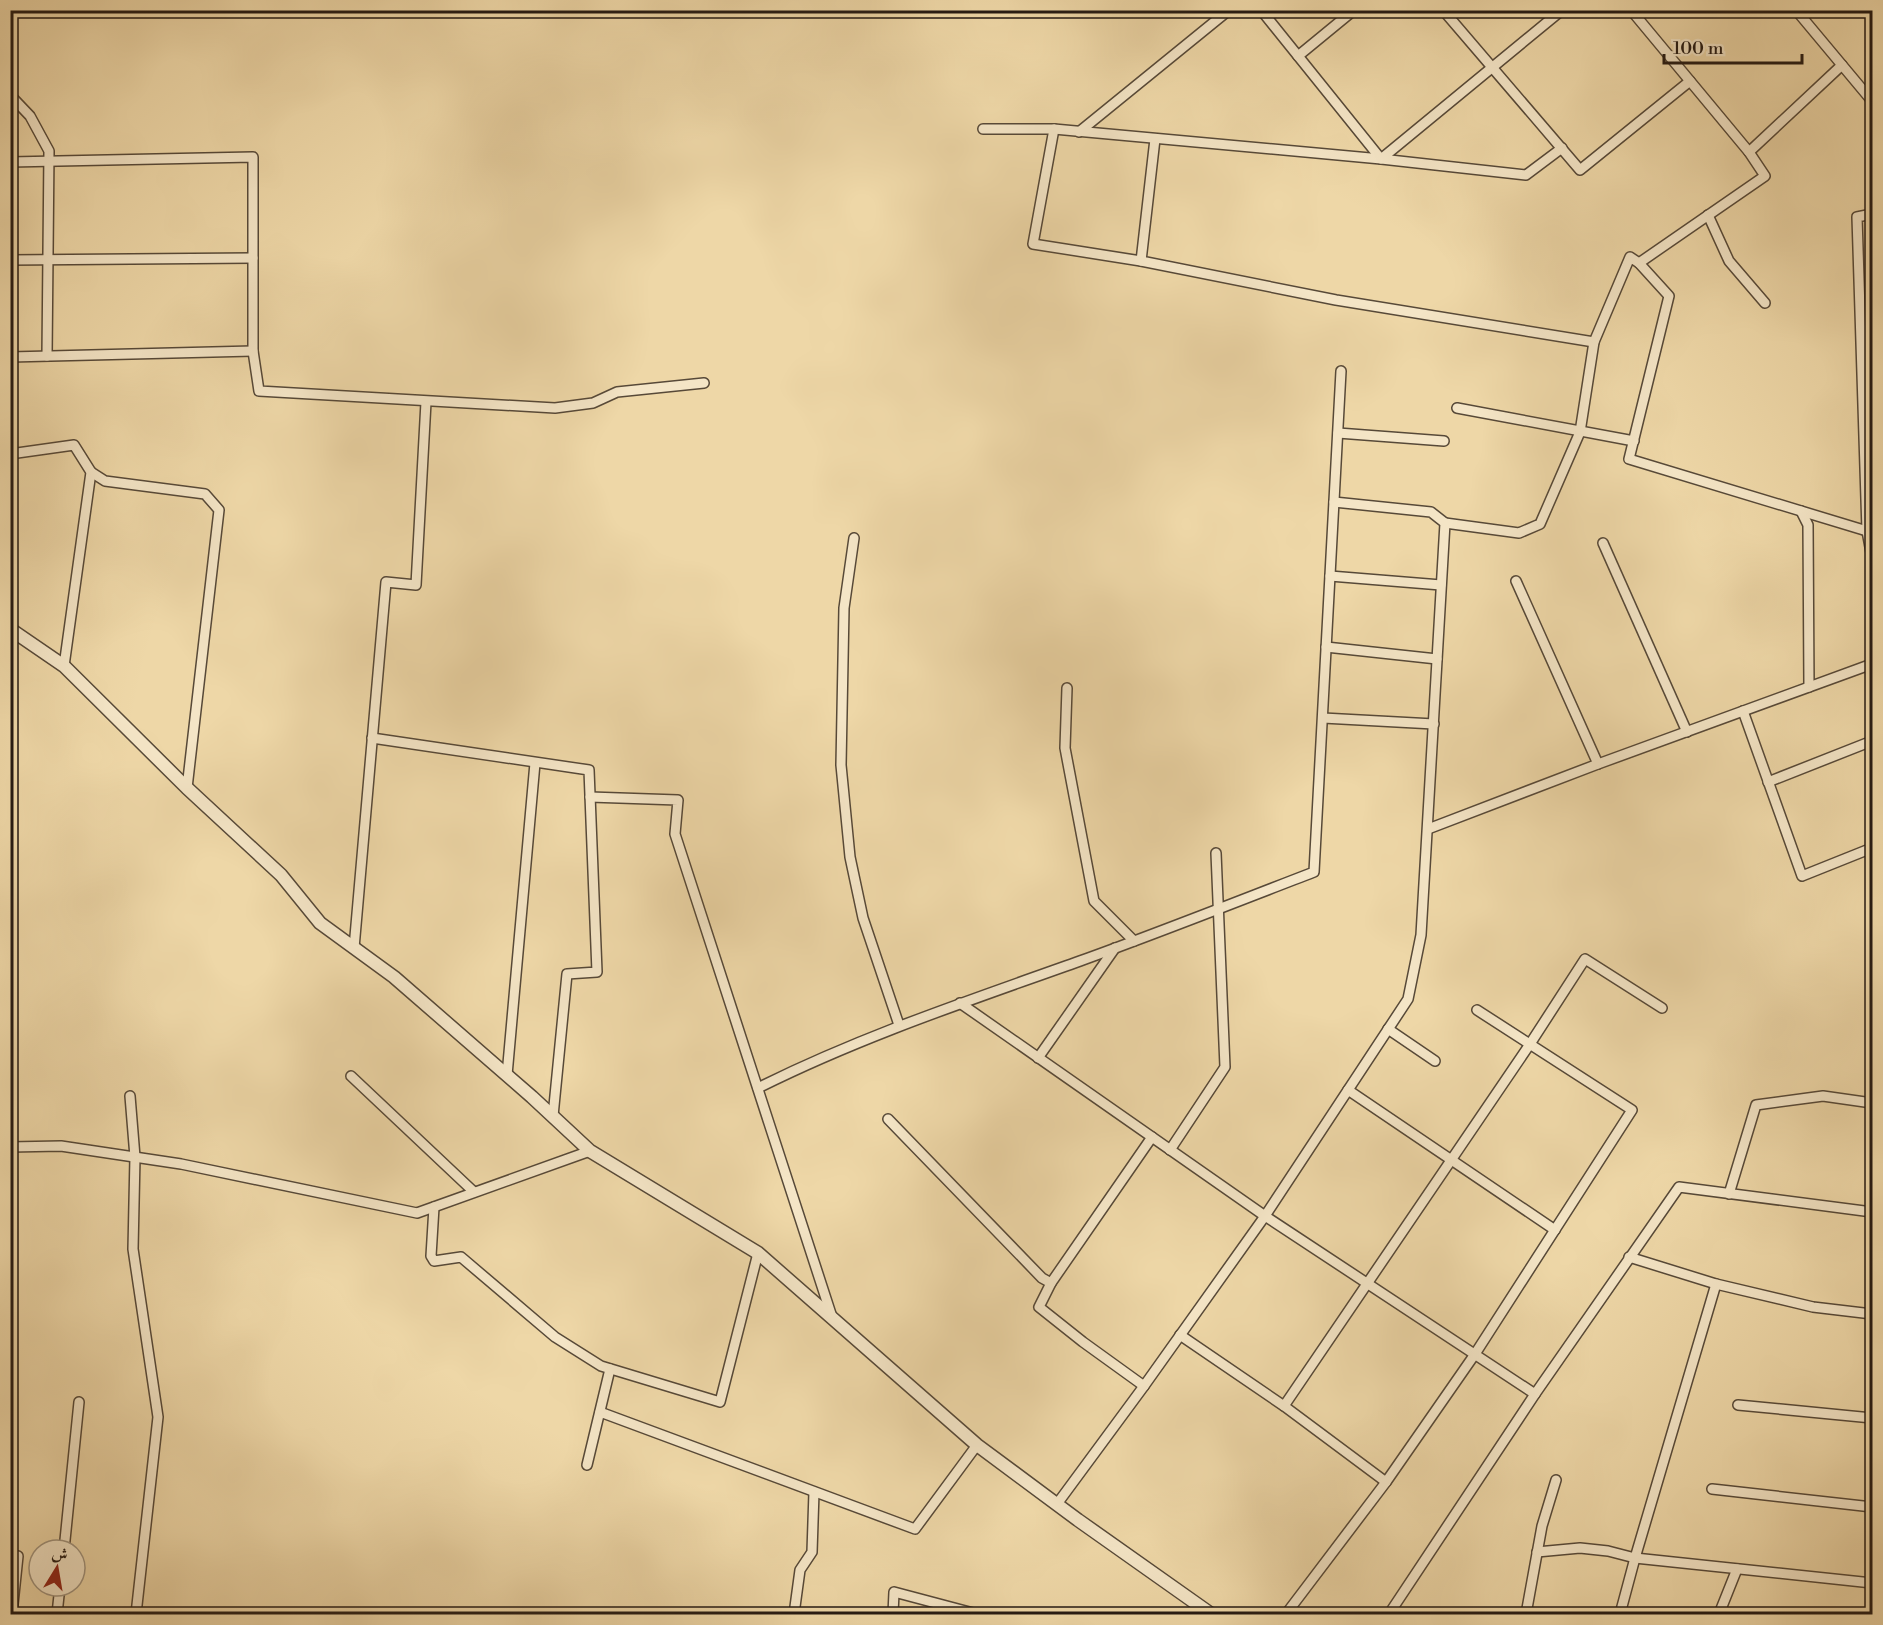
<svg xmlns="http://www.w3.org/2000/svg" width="1883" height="1625" viewBox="0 0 1883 1625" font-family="'Libre Bodoni',Amiri,serif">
  <rect width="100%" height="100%" fill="#eed7a7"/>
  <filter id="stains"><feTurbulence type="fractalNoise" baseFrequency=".00333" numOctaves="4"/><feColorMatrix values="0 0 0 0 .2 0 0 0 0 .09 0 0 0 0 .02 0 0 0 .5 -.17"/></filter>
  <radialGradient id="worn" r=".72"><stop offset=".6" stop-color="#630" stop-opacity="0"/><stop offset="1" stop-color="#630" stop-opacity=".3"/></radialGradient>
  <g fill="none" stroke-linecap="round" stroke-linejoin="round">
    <g stroke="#574938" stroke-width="12">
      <g id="minor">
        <path d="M1261,10L1381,159L1562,10"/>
        <path d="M1443,10L1580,170L1690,81"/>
        <path d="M1796,10L1872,101"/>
        <path d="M1298,56L1354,10"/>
        <path d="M10,95L30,116L49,151L47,356"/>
        <path d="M983,129H1054L1381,159L1526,175L1562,148"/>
        <path d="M1054,129L1033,244L1141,261"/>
        <path d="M1079,132L1229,10"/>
        <path d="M1155,139L1141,261L1336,300L1594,342"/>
        <path d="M1749,152L1842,65"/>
        <path d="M10,162L253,157V351L259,391L555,408L593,403L617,392L704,383"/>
        <path d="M1872,214L1857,217L1867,531L1872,558"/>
        <path d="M1708,215L1729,261L1765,303"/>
        <path d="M10,260L253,258"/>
        <path d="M1639,263L1669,296L1629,459L1867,531"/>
        <path d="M10,357L253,351"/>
        <path d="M1457,408L1634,441"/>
        <path d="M1338,433L1444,441"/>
        <path d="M10,454L74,445L91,472L64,666"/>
        <path d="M91,472L105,481L205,494L219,510L187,788"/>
        <path d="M1801,511L1808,525L1809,687"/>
        <path d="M1445,523L1519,533L1540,524L1580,432L1594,342L1630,257L1639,263L1765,176L1749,152L1631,10"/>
        <path d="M854,538L844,608L841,765L850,857L863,918L899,1025"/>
        <path d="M1603,543L1687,732"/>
        <path d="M1330,576L1441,585"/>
        <path d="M1516,581L1598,764"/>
        <path d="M1326,647L1437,659"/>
        <path d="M1067,688L1065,748L1094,901L1134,941"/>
        <path d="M1743,711L1802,876L1872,848"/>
        <path d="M1323,718L1434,724"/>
        <path d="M372,738L589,770L597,972L567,974L553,1116"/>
        <path d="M1768,782L1872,741"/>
        <path d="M590,797L678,800L675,834L832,1317"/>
        <path d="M1428,829L1598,764L1872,664"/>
        <path d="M354,948L386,582L416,585L426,402"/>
        <path d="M960,1003L1265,1216L1535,1394"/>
        <path d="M1388,1029L1435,1061"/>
        <path d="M1038,1058L1115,948"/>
        <path d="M507,1075L535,763"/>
        <path d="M351,1076L474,1192"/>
        <path d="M758,1088C862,1036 971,1000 1080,961C1158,933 1236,902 1314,872L1341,371"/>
        <path d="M1348,1090L1555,1230"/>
        <path d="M130,1096L135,1157L133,1249L158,1417L136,1614"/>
        <path d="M888,1119L1042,1278L1051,1283"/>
        <path d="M10,1147L61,1146L181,1164L417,1213L590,1151"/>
        <path d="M1170,1150L1225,1067L1216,853"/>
        <path d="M1729,1194L1756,1105L1823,1096L1872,1103"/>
        <path d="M434,1207L431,1256L434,1261L461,1257L555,1337L601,1366L720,1402L758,1253"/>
        <path d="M1629,1257L1716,1284L1813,1307L1872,1314"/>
        <path d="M1180,1335L1284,1406L1386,1482"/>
        <path d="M1144,1386L1083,1342L1039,1307L1051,1283L1152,1137"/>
        <path d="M1738,1405L1872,1418"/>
        <path d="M1284,1406L1530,1044L1585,959L1662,1008"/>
        <path d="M600,1412L915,1529L977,1445"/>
        <path d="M587,1465L610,1369"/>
        <path d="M1712,1489L1872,1507"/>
        <path d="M1057,1504L1144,1386L1265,1216L1408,999L1421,935L1445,523L1431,512L1334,502"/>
        <path d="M64,1550L79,1402"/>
        <path d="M1537,1552L1580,1548L1608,1551L1635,1558L1872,1583"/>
        <path d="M12,1614L18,1556"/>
        <path d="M57,1614L60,1586"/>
        <path d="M794,1614L800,1570L812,1552L814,1492"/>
        <path d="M893,1614L894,1592L977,1614"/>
        <path d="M1286,1614L1386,1482L1475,1354L1632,1110L1477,1010"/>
        <path d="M1389,1614L1535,1394L1679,1187L1872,1212"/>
        <path d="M1526,1614L1542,1526L1556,1480"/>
        <path d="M1620,1614L1635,1558L1716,1284"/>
        <path d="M1719,1614L1737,1569"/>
      </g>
    </g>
    <g stroke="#574938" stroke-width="15">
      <path id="tertiary" d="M10,629L64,666L187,788L281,875L320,923L394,977L532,1097L590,1151L758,1253L977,1445L1078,1520L1211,1614"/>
    </g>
    <use href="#minor" stroke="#f4e5c6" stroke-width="9"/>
    <use href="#tertiary" stroke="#f4e5c6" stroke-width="12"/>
  </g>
  <rect width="1883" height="1625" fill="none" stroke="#eed7a7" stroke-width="36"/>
  <rect x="12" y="12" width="1859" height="1601" fill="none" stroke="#251a13" stroke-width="3"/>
  <rect x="18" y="18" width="1847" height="1589" fill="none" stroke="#251a13" stroke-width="1.5"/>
  <g transform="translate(57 1568) rotate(11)"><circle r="28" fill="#f4e5c6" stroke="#a1947e" stroke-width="1.5"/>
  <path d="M0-4.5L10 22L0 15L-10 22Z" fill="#8f2418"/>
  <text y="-9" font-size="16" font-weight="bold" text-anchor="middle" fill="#251a13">ش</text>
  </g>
  <path d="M1664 54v9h138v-9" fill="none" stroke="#251a13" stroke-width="3"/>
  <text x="1673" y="54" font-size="18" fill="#251a13" stroke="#f4e5c6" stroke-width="4.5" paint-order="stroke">100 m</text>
  <rect width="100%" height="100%" filter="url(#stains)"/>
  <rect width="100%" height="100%" fill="url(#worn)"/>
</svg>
